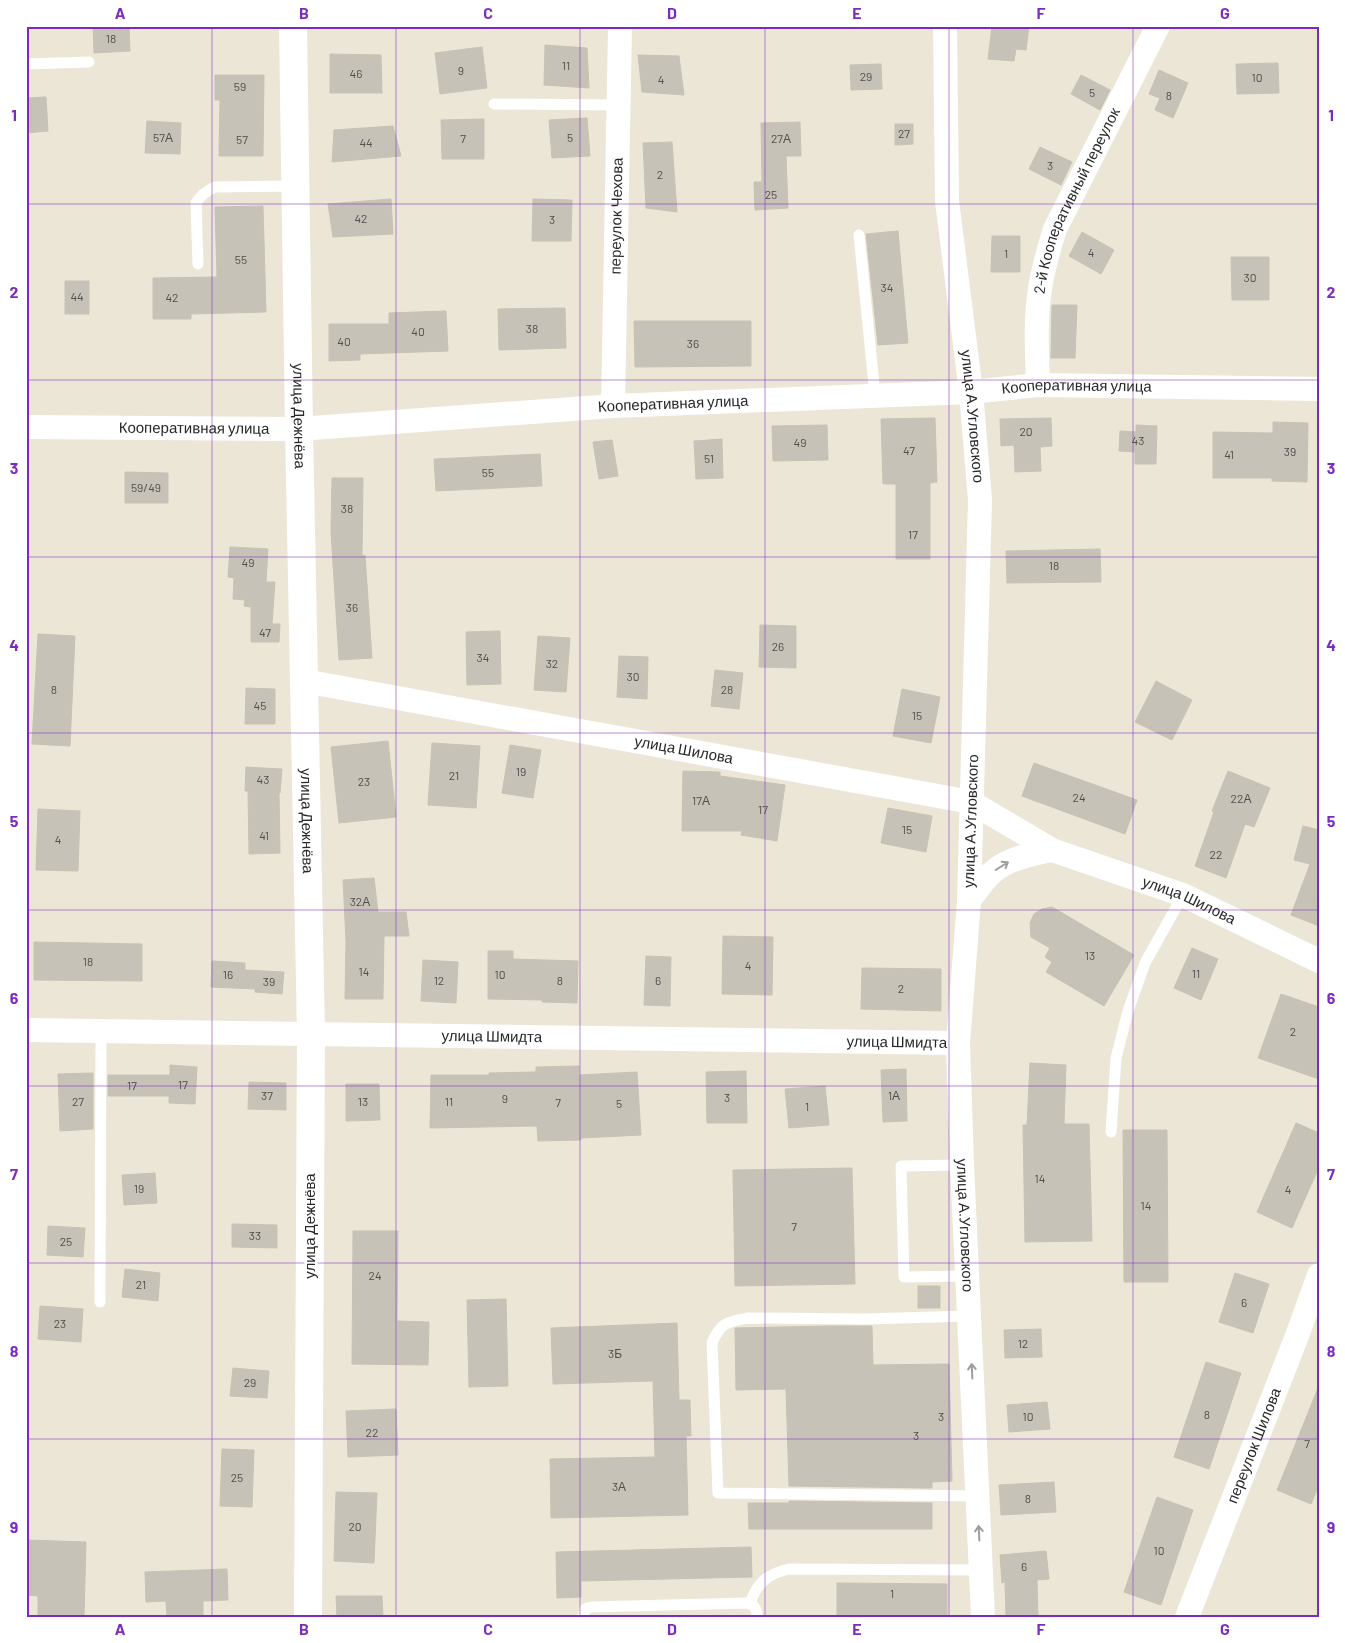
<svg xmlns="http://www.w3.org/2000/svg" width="1345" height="1643" viewBox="0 0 1345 1643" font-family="Barlow,sans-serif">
  <rect width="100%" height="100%" fill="#ece6d7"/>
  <g fill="#c7c2b8" stroke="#c7c2b1">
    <path d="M93,26H129L130,51L94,53Z"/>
    <path d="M992,26H1029L1026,50L1016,49L1014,61L988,59Z"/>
    <path d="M545,45L587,48L589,88L544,85Z"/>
    <path d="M482,47L487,88L440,94L435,53Z"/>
    <path d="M330,54L381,55L382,93H330Z"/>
    <path d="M638,55L679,56L684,95L642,92Z"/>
    <path d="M1278,63L1279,93L1237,94L1236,64Z"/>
    <path d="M881,64L882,89L851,90L850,65Z"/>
    <path d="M1159,70L1188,83L1173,118L1155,110L1160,98L1149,94Z"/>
    <path d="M215,75H264L263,156H219L220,100H215Z"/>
    <path d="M1081,75L1110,90L1100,110L1071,94Z"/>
    <path d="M46,97L48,131L26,133V98Z"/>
    <path d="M587,118L590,156L552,158L549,120Z"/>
    <path d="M484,119V159H442L441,120Z"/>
    <path d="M147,121L181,123L180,154L145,153Z"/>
    <path d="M800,122L801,156H786L788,208L755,210L754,182H762L761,123Z"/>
    <path d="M895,124H913V144L895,145Z"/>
    <path d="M393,126L401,156L332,162L334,130Z"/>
    <path d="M672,142L677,212L646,208L643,143Z"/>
    <path d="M1040,147L1072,162L1061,185L1029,169Z"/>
    <path d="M391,199L393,234L333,237L328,204Z"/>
    <path d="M533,199L572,200L571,241H532Z"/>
    <path d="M263,206L266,312L191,314V319H153V278L217,277L215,207Z"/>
    <path d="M898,231L908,343L878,345L866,234Z"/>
    <path d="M1082,232L1114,250L1101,274L1069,256Z"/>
    <path d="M992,236H1020V272H991Z"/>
    <path d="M1231,257H1269V300H1232Z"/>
    <rect x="65" y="281" width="24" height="33"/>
    <path d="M1052,305H1077L1075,358H1051Z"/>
    <path d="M565,308L566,348L499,350L498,309Z"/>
    <path d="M446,311L448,351L360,354V360L329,361V324H389V313Z"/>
    <path d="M634,321H751V366L635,367Z"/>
    <path d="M935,418L937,482L930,483V559H896V484H883L881,419Z"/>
    <path d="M1051,418L1052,446L1040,447L1041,471L1015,472L1014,445L1001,446L1000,419Z"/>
    <path d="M1273,422L1308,423L1307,482L1272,481V478H1213V432L1273,433Z"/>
    <path d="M827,425L828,460L773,461L772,426Z"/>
    <path d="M1136,425L1157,426L1156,464H1135V452L1119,451L1120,431L1136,432Z"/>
    <path d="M722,439L723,478L696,479L694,441Z"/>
    <path d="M612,440L618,476L599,479L593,442Z"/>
    <path d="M540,454L542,486L436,491L434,459Z"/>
    <path d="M125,472L168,473V503H125Z"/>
    <path d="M332,478H363L362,556L365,555L372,658L339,660L331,532Z"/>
    <path d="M230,547L268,549L266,582H275L272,624H280L279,642H251V607L244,606L245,600L233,599L234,578L228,577Z"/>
    <path d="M1100,549L1101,582L1007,583L1006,551Z"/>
    <path d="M760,625L796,626V668L759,667Z"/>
    <path d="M500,631L501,684L467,685L466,632Z"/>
    <path d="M38,634L75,636L70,746L32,744Z"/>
    <path d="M538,636L570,638L566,692L534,690Z"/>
    <path d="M619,656L648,657L647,699L617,697Z"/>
    <path d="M715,670L743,673L739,709L711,706Z"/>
    <path d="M1156,681L1192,700L1172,740L1135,722Z"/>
    <path d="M246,688L275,689V724H245Z"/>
    <path d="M902,689L940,697L931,743L893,736Z"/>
    <path d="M388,741L396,817L339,823L331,747Z"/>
    <path d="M432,743L480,746L476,808L428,805Z"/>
    <path d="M510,745L541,750L533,798L502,793Z"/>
    <path d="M1034,763L1137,800L1125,834L1022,796Z"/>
    <path d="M246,767L282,769L280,793H279L280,853L249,854L248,791H245Z"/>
    <path d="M683,771L720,772V776L785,785L777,841L741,835L742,831H682Z"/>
    <path d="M1228,771L1270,788L1254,827L1245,824L1226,878L1195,866L1214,812L1212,811Z"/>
    <path d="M888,808L932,816L926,852L881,843Z"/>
    <path d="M38,809L80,811L78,871L36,870Z"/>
    <path d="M1303,826L1319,830V926L1291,915L1310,864L1294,860Z"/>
    <path d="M374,878L378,912H406L409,936H384L383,999H345L346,941L343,880Z"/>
    <path d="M1052,907L1134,955L1104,1006L1046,972L1052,962L1045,957L1050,948L1031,937L1030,923L1034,914L1042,909Z"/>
    <path d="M723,936L773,937L772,995L722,994Z"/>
    <path d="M34,942L142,944V981L34,980Z"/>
    <path d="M1192,948L1218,959L1201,1000L1174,988Z"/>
    <path d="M488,951H513V959L578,961L577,1003L542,1002V1000L488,999Z"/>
    <path d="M646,956L671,957L670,1006L644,1005Z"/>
    <path d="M423,960L458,962L456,1003L421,1001Z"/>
    <path d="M212,961L245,963V970L284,972L282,994L255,992V989L211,987Z"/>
    <path d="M862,968L941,969V1011L861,1009Z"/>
    <path d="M1281,994L1319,1007V1079L1258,1058Z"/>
    <path d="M1030,1063L1066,1065L1064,1124H1089L1092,1241L1025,1242L1023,1125H1027Z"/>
    <path d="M170,1065L197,1067L195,1104L169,1103V1096H108V1075H170Z"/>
    <path d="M579,1066V1075L637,1072L641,1135L581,1138V1140L538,1141L537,1126L430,1128L431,1075H489V1073L536,1072V1067Z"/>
    <path d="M906,1069L907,1121L883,1122L881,1070Z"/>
    <path d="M746,1071L747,1123H707L706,1072Z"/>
    <path d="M93,1073V1129L60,1131L58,1074Z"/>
    <path d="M249,1082L286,1083V1110L248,1109Z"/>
    <path d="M346,1084H379L380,1120L346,1121Z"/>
    <path d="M825,1086L829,1125L789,1128L785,1089Z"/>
    <path d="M1296,1123L1319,1133V1167L1292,1228L1257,1212Z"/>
    <path d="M1123,1130H1167L1168,1282H1124Z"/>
    <path d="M852,1168L855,1284L735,1286L733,1170Z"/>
    <path d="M155,1173L157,1203L124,1205L122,1175Z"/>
    <path d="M232,1224L277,1225V1248L232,1247Z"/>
    <path d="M48,1226L85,1228L83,1257L47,1255Z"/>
    <path d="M353,1231H398L397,1321L429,1322L428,1365L352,1364Z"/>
    <path d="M125,1269L160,1273L158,1301L122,1297Z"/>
    <path d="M1235,1273L1269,1284L1253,1333L1219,1322Z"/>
    <rect x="918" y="1286" width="22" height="22"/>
    <path d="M506,1299L508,1386L469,1387L467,1300Z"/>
    <path d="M40,1306L83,1309L81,1342L38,1339Z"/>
    <path d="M677,1323L679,1400H690L691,1436H686L688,1515L551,1518L550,1459L655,1457L653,1381L553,1384L551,1328Z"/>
    <path d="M828,1326H872L873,1365L949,1364L952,1481L932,1482V1488L789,1486L786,1389L736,1390L735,1328Z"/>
    <path d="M1041,1329L1042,1357L1005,1358L1004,1330Z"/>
    <path d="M1206,1362L1241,1373L1209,1469L1174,1457Z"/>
    <path d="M233,1368L269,1371L267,1398L230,1396Z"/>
    <path d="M1318,1388L1319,1485L1311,1504L1277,1490Z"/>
    <path d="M1047,1402L1050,1429L1009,1432L1007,1405Z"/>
    <path d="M396,1409L398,1455L348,1457L346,1411Z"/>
    <path d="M222,1449L254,1450L252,1507L220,1506Z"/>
    <path d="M1054,1482L1056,1512L1001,1515L999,1485Z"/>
    <path d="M336,1492L377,1493L374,1563L334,1561Z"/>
    <path d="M1157,1497L1193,1510L1161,1605L1124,1592Z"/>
    <path d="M789,1501L932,1503V1529H749L748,1503H789Z"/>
    <path d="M26,1540L86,1542L84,1617H38V1596L26,1595Z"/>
    <path d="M751,1547L752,1577L581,1581V1597L557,1598L556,1552Z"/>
    <path d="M1046,1551L1049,1579L1037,1580L1038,1617H1006L1005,1582L1002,1583L1000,1555Z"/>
    <path d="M227,1569L228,1600L203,1601V1617H167L166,1601L146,1602L145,1572Z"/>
    <path d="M837,1583L947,1584V1617H837Z"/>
    <path d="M336,1596H382L383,1617H337Z"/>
  </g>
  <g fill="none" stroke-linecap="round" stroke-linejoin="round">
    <g stroke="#fff" stroke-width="11">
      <path d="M26,64L89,62"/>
      <path d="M494,104L618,105"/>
      <path d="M859,235L875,395"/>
      <path d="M198,264L196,203C201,195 206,191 215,187L296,186"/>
      <path d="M1111,1132L1116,1058L1128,1011L1145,963L1183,895"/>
      <path d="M962,1165L901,1166L904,1277L967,1276"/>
      <path d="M100,1302L101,1031"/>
      <path d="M969,1316L865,1319L748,1318C727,1322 721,1322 712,1343L718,1493L978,1496"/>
      <path d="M750,1603C758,1582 767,1574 789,1569L981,1570"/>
      <path d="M583,1617L585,1609L591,1607L746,1603C755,1604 757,1609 757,1617"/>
    </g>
    <g stroke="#fff" stroke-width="24">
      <path id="s1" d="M945,26L947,201L971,392L980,500L969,901L958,1043L962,1165L983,1617"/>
      <path id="s2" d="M1038,385C1037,353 1035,320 1040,289C1043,268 1049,248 1055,229L1158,26"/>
      <path id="s3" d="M613,406L620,26"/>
      <path id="s4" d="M26,427L299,429L613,406L971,392L1038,385L1319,389"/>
      <path id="s5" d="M304,681L971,802L1052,850L1183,895L1319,961"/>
      <path d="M969,901C976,891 984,879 994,871C1010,858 1032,854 1052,850"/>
      <path id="s6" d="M26,1030L958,1043"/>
      <path id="s7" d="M1187,1617L1297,1336L1319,1275"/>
    </g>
    <path stroke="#fff" stroke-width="28" id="s8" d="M293,26L299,429L311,1034L308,1617"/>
  </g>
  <defs><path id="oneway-shaft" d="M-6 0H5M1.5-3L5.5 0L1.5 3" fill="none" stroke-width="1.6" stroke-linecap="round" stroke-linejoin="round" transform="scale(1.25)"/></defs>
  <g stroke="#9e9e9e">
    <use href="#oneway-shaft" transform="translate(1002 866) rotate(-32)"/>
    <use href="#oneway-shaft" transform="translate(972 1371) rotate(-93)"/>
    <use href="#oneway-shaft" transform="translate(979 1533) rotate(-93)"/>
  </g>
  <path fill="none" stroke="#7b2cbf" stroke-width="1" stroke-opacity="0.55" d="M212,26V1617M396,26V1617M580,26V1617M765,26V1617M949,26V1617M1133,26V1617M26,204H1319M26,380H1319M26,557H1319M26,733H1319M26,910H1319M26,1086H1319M26,1263H1319M26,1439H1319"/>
  <g text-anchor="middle" stroke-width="5" stroke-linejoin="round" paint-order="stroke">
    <g font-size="12" fill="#504e4c">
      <text x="111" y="43">18</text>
      <text x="566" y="70">11</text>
      <text x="461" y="75">9</text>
      <text x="356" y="78">46</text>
      <text x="866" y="81">29</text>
      <text x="1257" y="82">10</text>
      <text x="661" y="84">4</text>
      <text x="240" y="91">59</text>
      <text x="1092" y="97">5</text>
      <text x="1169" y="100">8</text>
      <text x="904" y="138">27</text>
      <text x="163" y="142">57А</text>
      <text x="570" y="142">5</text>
      <text x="463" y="143">7</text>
      <text x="781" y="143">27А</text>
      <text x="242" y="144">57</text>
      <text x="366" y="147">44</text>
      <text x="1050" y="170">3</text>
      <text x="660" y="179">2</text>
      <text x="771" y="199">25</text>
      <text x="361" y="223">42</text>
      <text x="552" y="224">3</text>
      <text x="1091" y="257">4</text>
      <text x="1006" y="258">1</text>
      <text x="241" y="264">55</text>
      <text x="1250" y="282">30</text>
      <text x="887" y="292">34</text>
      <text x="77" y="301">44</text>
      <text x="172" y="302">42</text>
      <text x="532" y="333">38</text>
      <text x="418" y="336">40</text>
      <text x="344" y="346">40</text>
      <text x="693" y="348">36</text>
      <text x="1026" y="436">20</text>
      <text x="1138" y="445">43</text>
      <text x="800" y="447">49</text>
      <text x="909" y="455">47</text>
      <text x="1290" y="456">39</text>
      <text x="1229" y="459">41</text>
      <text x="709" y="463">51</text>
      <text x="488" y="477">55</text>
      <text x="146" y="492">59/49</text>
      <text x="347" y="513">38</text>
      <text x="913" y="539">17</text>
      <text x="248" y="567">49</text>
      <text x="1054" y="570">18</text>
      <text x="352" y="612">36</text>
      <text x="265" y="637">47</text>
      <text x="778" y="651">26</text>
      <text x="483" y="662">34</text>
      <text x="552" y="668">32</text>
      <text x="633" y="681">30</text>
      <text x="54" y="694">8</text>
      <text x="727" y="694">28</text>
      <text x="260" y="710">45</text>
      <text x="917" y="720">15</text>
      <text x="521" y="776">19</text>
      <text x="454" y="780">21</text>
      <text x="263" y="784">43</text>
      <text x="364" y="786">23</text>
      <text x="1079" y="802">24</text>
      <text x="1241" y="803">22А</text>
      <text x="701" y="805">17А</text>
      <text x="763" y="814">17</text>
      <text x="907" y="834">15</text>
      <text x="264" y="840">41</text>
      <text x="58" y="844">4</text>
      <text x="1216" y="859">22</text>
      <text x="360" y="906">32А</text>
      <text x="1090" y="960">13</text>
      <text x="88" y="966">18</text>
      <text x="748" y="970">4</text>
      <text x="364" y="976">14</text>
      <text x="1196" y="978">11</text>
      <text x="228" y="979">16</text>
      <text x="500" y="979">10</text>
      <text x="439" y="985">12</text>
      <text x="560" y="985">8</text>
      <text x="658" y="985">6</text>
      <text x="269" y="986">39</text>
      <text x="901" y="993">2</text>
      <text x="1293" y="1036">2</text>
      <text x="183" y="1089">17</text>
      <text x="132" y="1090">17</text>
      <text x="267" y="1100">37</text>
      <text x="894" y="1100">1А</text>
      <text x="727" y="1102">3</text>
      <text x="505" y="1103">9</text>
      <text x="78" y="1106">27</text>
      <text x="363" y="1106">13</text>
      <text x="449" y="1106">11</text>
      <text x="558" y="1107">7</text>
      <text x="619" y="1108">5</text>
      <text x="807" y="1111">1</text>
      <text x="1040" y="1183">14</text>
      <text x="139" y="1193">19</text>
      <text x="1288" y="1194">4</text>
      <text x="1146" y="1210">14</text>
      <text x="794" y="1231">7</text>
      <text x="255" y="1240">33</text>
      <text x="66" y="1246">25</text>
      <text x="375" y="1280">24</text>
      <text x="141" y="1289">21</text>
      <text x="1244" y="1307">6</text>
      <text x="60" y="1328">23</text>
      <text x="1023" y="1348">12</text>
      <text x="615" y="1358">3Б</text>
      <text x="250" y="1387">29</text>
      <text x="1207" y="1419">8</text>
      <text x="941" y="1421">3</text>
      <text x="1028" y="1421">10</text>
      <text x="372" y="1437">22</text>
      <text x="916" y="1440">3</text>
      <text x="1307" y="1448">7</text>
      <text x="237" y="1482">25</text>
      <text x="619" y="1491">3А</text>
      <text x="1028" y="1503">8</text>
      <text x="355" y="1531">20</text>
      <text x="1159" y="1555">10</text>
      <text x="1024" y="1571">6</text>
      <text x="892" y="1598">1</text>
    </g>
    <g font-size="15" fill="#282828" stroke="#fff">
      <text dy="5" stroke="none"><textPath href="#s2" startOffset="192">2-й Кооперативный переулок</textPath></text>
      <text dy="5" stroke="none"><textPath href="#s3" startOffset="190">переулок Чехова</textPath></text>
      <text dy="5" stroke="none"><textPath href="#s4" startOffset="1052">Кооперативная улица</textPath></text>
      <text dy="5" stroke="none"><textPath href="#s4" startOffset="648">Кооперативная улица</textPath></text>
      <text dy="5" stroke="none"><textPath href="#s8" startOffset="390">улица Дежнёва</textPath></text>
      <text dy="5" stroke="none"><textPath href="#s1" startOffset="392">улица А.Угловского</textPath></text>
      <text dy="5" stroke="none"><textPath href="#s4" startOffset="168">Кооперативная улица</textPath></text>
      <text dy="5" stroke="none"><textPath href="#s5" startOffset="386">улица Шилова</textPath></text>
      <text dy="5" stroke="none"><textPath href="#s8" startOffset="795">улица Дежнёва</textPath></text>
      <text transform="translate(971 821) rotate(-88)" y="5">улица А.Угловского</text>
      <text dy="5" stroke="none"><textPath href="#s5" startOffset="918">улица Шилова</textPath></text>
      <text dy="5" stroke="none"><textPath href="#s6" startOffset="466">улица Шмидта</textPath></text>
      <text dy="5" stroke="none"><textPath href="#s6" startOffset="871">улица Шмидта</textPath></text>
      <text dy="5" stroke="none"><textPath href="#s1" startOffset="1202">улица А.Угловского</textPath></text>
      <text transform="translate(310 1226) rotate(-90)" y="5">улица Дежнёва</text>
      <text dy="5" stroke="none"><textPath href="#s7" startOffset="184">переулок Шилова</textPath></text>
    </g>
  </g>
  <rect width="1345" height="1643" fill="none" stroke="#ffffff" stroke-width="55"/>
  <rect x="28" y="28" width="1290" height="1588" fill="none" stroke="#7b2cbf" stroke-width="2"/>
  <g font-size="16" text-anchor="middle" font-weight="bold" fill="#7b2cbf">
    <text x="120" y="19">A</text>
    <text x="304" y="19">B</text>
    <text x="488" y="19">C</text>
    <text x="672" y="19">D</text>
    <text x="857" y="19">E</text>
    <text x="1041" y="19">F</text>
    <text x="1225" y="19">G</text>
    <text x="14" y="121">1</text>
    <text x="1331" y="121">1</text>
    <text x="14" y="298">2</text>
    <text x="1331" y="298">2</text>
    <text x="14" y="474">3</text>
    <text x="1331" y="474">3</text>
    <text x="14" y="651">4</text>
    <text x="1331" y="651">4</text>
    <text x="14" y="827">5</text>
    <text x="1331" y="827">5</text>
    <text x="14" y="1004">6</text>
    <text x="1331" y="1004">6</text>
    <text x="14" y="1180">7</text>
    <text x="1331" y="1180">7</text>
    <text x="14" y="1357">8</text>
    <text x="1331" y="1357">8</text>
    <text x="14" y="1533">9</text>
    <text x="1331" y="1533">9</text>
    <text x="120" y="1635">A</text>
    <text x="304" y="1635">B</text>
    <text x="488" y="1635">C</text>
    <text x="672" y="1635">D</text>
    <text x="857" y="1635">E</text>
    <text x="1041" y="1635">F</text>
    <text x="1225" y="1635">G</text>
  </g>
</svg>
